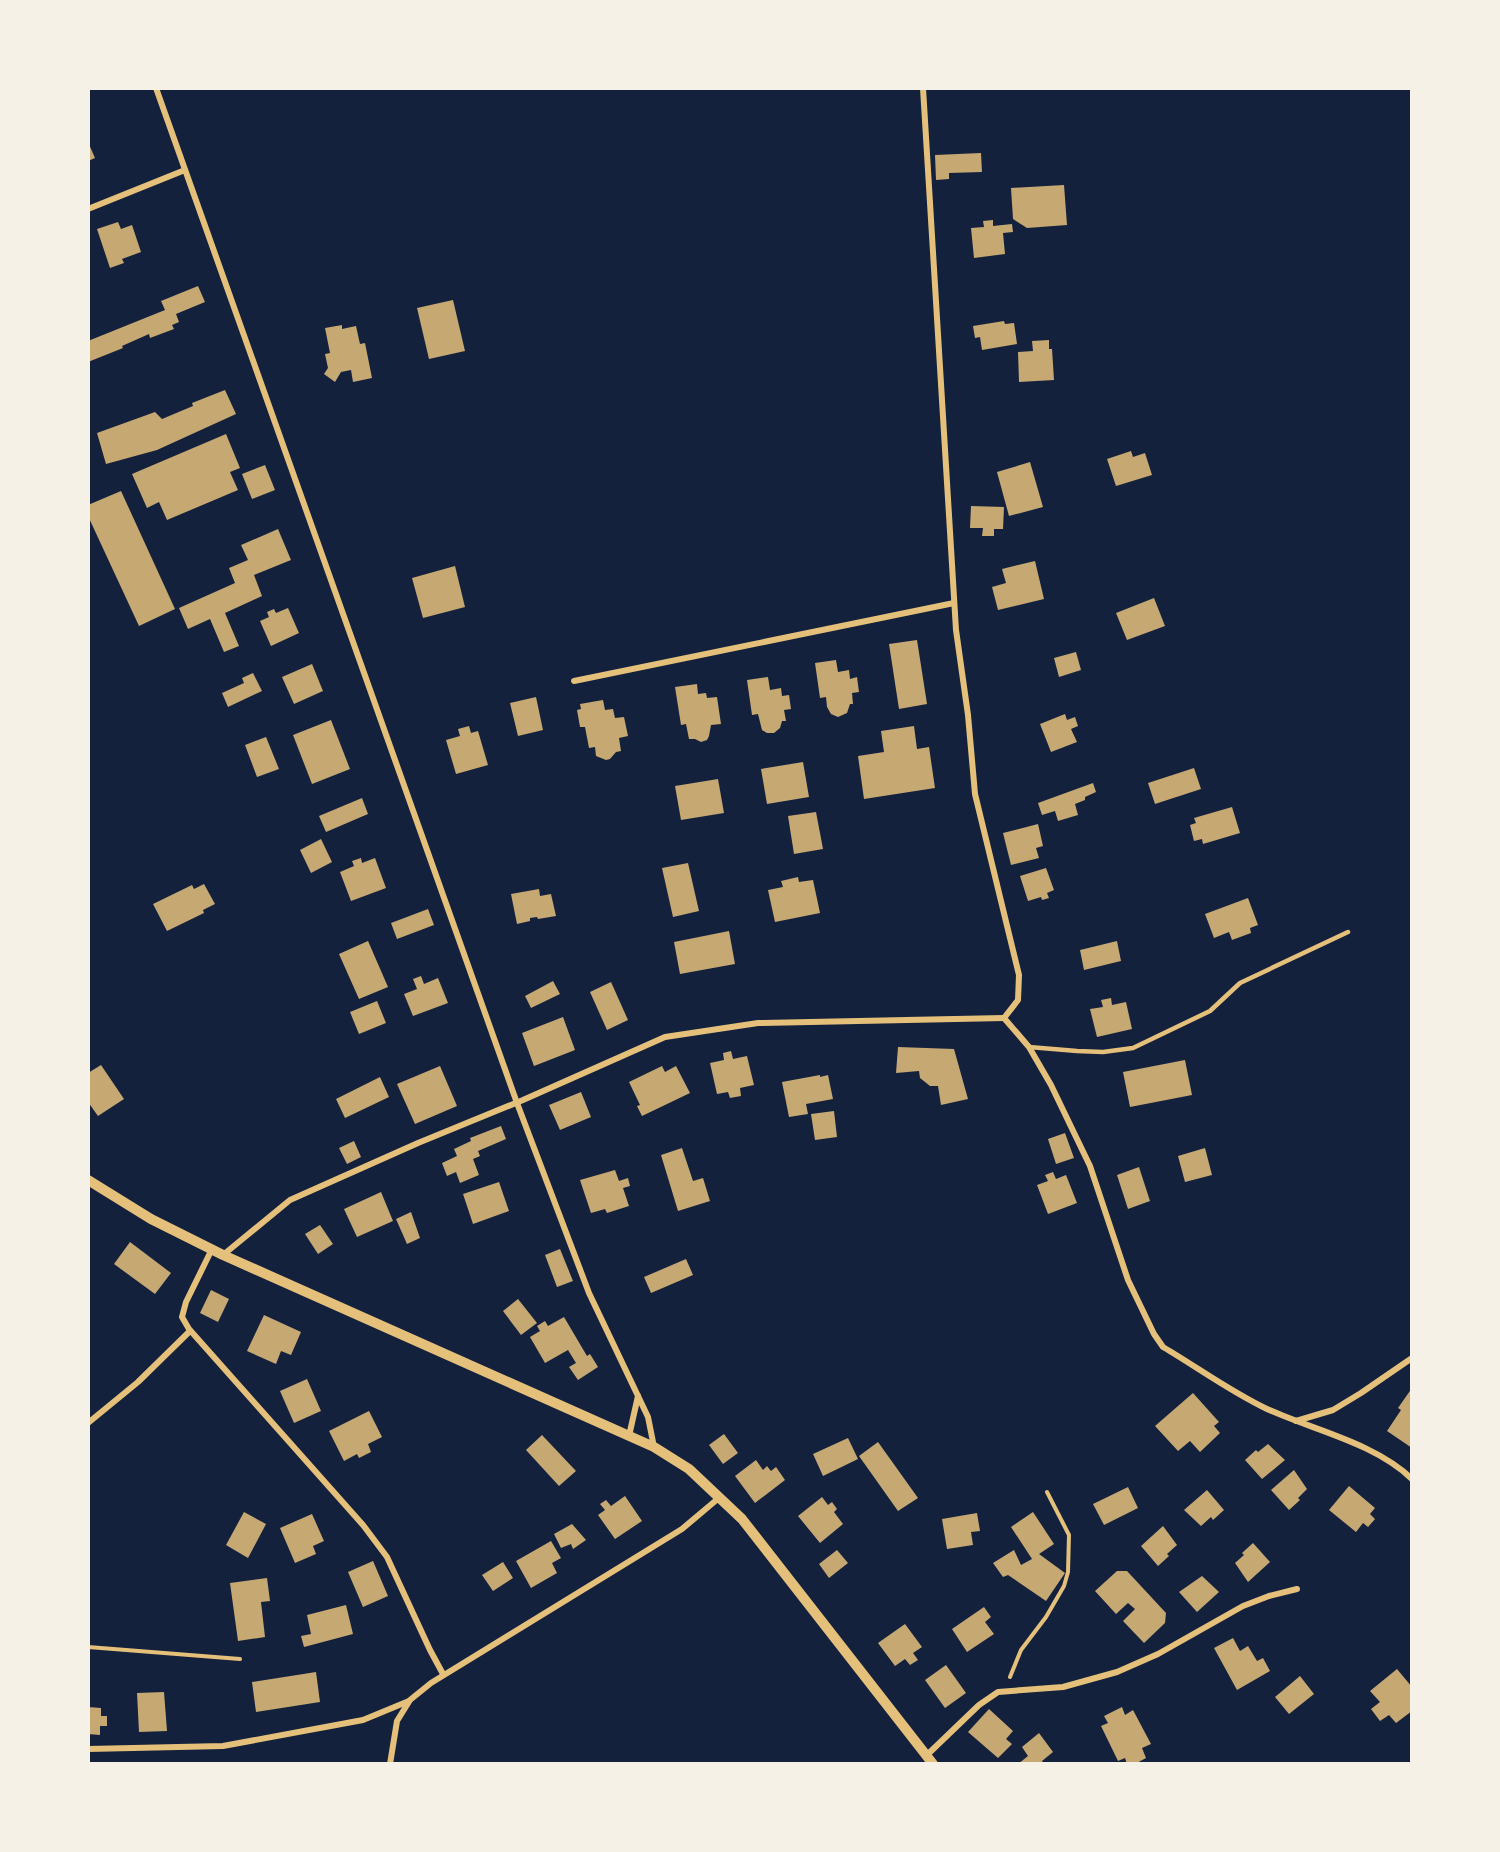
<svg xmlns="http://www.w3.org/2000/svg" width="1500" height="1852" viewBox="0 0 1500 1852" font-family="Signika,sans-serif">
  <rect width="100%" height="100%" fill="#14213d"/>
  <g fill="#c6a872">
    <path d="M88,142L95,158L88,161Z"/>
    <path d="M981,153L982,172L949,173V179L936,180L935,155Z"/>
    <path d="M1064,185L1067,225L1027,228L1013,219L1011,188Z"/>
    <path d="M993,220V226L1012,224L1013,232L1003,233L1005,254L974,258L971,228L984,227L983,221Z"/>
    <path d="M118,222L121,229L132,225L141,252L122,259L124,263L110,268L97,229Z"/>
    <path d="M198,286L205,302L176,314L179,322L172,325L174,329L150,338L149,334L122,346L123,348L88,362V341L165,310L161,301Z"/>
    <path d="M453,300L465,351L429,359L417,308Z"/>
    <path d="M1004,321L1005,324L1014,323L1017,344L982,350L980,337L975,338L973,326Z"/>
    <path d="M342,325V329L356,326L360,344L365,343L372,378L353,382L351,370L341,372L335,382L324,374L328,368L325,354L330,353L325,328Z"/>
    <path d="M1049,340V349H1052L1054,380L1019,382L1018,352L1033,351L1032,341Z"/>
    <path d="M225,390L236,414L157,450L106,464L97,433L155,412L162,419L193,406L192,403Z"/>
    <path d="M226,434L240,468L230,472L238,490L167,520L159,502L147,508L132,474Z"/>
    <path d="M1131,451L1133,457L1145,453L1152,475L1116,486L1107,459Z"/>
    <path d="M1030,462L1043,507L1009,516L997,472Z"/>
    <path d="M265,465L275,490L252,499L242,474Z"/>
    <path d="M121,491L175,609L139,626L88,516V505Z"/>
    <path d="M971,506L1004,507L1003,529H994V536H982L983,528H970Z"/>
    <path d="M278,529L291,560L254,575L262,596L225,613L239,646L224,652L210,619L188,629L179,608L235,583L229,568L248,560L241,545Z"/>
    <path d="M1035,561L1044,599L998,610L992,587L1006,583L1002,569Z"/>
    <path d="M455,566L465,607L423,618L412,578Z"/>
    <path d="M1154,598L1165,626L1127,640L1116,613Z"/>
    <path d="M288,608L299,633L271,646L260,621L269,617L267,612L274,609L276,613Z"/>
    <path d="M917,640L927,704L899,709L889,644Z"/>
    <path d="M1076,652L1081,670L1059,677L1054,658Z"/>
    <path d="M836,660L838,672L849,670L850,679L857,677L859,692L852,693L853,704H850L847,713L838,717L831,714L827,707L826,697L820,698L815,663Z"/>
    <path d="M312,664L323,691L294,704L282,677Z"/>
    <path d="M253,673L262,691L228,707L222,693L244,683L242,678Z"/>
    <path d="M768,677L770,690L781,688L782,696L789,695L791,709L784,710L786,721H782L780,728L774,733H767L762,730L758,714L752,715L747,680Z"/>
    <path d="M697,684L698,694L706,693L707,698L717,697L721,724L711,725L709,736L707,740L701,742L695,739H689L686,724L681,725L675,687Z"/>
    <path d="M536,697L543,730L518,736L510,703Z"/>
    <path d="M603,700L605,710L613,709L615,718L624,717L628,736L619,738L621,751L616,752L610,759L606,760L596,756L595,747L589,748L585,727H580L577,710L581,709L580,704Z"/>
    <path d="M1065,714L1067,720L1075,717L1078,726L1071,729L1077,742L1051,752L1040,724Z"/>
    <path d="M331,720L350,769L312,784L293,735Z"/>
    <path d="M469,726L471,733L478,731L488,765L456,774L446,740L460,736L458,729Z"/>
    <path d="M914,726L917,749L929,747L935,788L864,799L858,756L884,752L881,731Z"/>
    <path d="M266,737L279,769L257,777L245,745Z"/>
    <path d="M803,762L809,797L767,804L761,769Z"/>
    <path d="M1194,768L1201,789L1155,804L1148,783Z"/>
    <path d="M718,779L724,813L681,820L675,786Z"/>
    <path d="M1093,783L1096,792L1085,797V800L1075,804L1078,815L1058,821L1055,811L1042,815L1038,803Z"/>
    <path d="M362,798L368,814L326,832L319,816Z"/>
    <path d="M1232,807L1240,833L1203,844L1202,839L1194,841L1190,825L1196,823L1194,818Z"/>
    <path d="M816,812L823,849L794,854L788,816Z"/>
    <path d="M1038,824L1043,846L1036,848L1039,858L1011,865L1003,833Z"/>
    <path d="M321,839L332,862L311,873L300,850Z"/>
    <path d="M361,858L362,863L375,858L386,888L351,901L340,872L354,866L352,861Z"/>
    <path d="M688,863L699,911L673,917L662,868Z"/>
    <path d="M1046,868L1054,890L1047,893L1049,898L1042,900L1041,897L1028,901L1020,876Z"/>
    <path d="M798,877L799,882L813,880L820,913L775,922L768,890L783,887L781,881Z"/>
    <path d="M204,884L215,904L203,910L204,913L167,931L153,904L192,885L194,889Z"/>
    <path d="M539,889L540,896L551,894L556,916L538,919L537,917L530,918V921L517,924L511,894Z"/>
    <path d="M1248,898L1258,925L1250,928L1251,933L1232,940L1229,932L1214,938L1205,914Z"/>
    <path d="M428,909L434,925L397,939L391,923Z"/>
    <path d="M729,931L735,964L680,974L674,942Z"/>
    <path d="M368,941L388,987L359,999L339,954Z"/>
    <path d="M1117,941L1121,961L1084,970L1080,950Z"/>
    <path d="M421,976L424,984L438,978L448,1003L413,1016L404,994L417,989L413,979Z"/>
    <path d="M553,981L560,994L531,1008L525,996Z"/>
    <path d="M611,982L628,1020L607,1030L590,992Z"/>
    <path d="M1111,998L1112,1005L1126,1002L1132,1029L1097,1037L1090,1009L1103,1007L1101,1000Z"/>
    <path d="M377,1001L386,1023L359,1034L350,1012Z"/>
    <path d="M563,1017L575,1050L534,1066L522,1033Z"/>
    <path d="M898,1047L954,1049L968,1099L941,1105L938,1086H930L920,1078L919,1071L896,1073Z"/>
    <path d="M731,1051L733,1059L747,1056L754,1085L740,1088L741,1096L730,1098L728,1092L717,1094L710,1063L724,1060L723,1053Z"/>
    <path d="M1185,1060L1192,1095L1130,1107L1123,1072Z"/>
    <path d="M101,1065L124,1099L98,1116L88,1102V1073Z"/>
    <path d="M440,1066L457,1106L415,1124L397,1084Z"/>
    <path d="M662,1066L665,1072L676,1066L690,1093L642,1116L637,1106L640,1105L629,1082Z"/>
    <path d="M820,1075V1077L828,1075L833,1099L806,1104L808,1114L789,1117L782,1082Z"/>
    <path d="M380,1077L389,1097L345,1118L336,1099Z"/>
    <path d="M581,1092L591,1117L560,1130L549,1105Z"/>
    <path d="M834,1111L837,1137L815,1140L811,1114Z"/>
    <path d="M501,1126L506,1139L478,1151L480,1156L473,1159L479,1175L460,1183L456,1172L447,1176L442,1163L457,1156L454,1149L471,1141L470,1138Z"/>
    <path d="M1065,1133L1074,1158L1056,1164L1048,1139Z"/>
    <path d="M354,1141L361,1157L347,1164L339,1148Z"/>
    <path d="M682,1148L693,1181L703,1178L710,1201L678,1211L661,1155Z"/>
    <path d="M1205,1148L1212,1175L1185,1182L1178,1156Z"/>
    <path d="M1139,1167L1150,1201L1128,1209L1117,1175Z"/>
    <path d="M615,1170L619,1181L628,1178L630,1186L623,1188L629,1206L607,1213L605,1209L591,1213L580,1180Z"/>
    <path d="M1053,1172L1056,1179L1066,1175L1077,1203L1048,1214L1037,1185L1048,1181L1045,1175Z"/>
    <path d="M499,1182L509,1211L473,1224L463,1194Z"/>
    <path d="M381,1192L393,1221L357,1237L344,1209Z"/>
    <path d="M411,1212L420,1238L407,1244L396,1219Z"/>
    <path d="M320,1225L333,1244L318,1254L305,1234Z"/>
    <path d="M130,1242L171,1273L155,1294L114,1264Z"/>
    <path d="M560,1249L573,1281L557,1287L545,1255Z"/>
    <path d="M686,1259L693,1275L651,1293L644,1277Z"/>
    <path d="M211,1290L229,1299L218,1322L200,1313Z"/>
    <path d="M518,1299L537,1323L521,1335L503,1311Z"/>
    <path d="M264,1315L301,1332L291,1355L281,1351L276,1364L247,1351Z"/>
    <path d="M564,1317L587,1356L590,1354L598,1367L578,1380L569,1367L576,1363L568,1350L545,1363L530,1337L540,1331L537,1326L545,1321L548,1326Z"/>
    <path d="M307,1379L321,1411L294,1423L280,1391Z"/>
    <path d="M1412,1388V1448L1387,1431L1401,1410L1398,1408Z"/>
    <path d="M1193,1393L1219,1422L1214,1426L1220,1433L1200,1452L1190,1441L1178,1451L1155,1426Z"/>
    <path d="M369,1411L382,1437L368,1444L371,1452L359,1458L357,1454L344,1461L329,1431Z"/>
    <path d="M724,1434L738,1453L723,1464L709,1445Z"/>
    <path d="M542,1435L576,1471L559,1486L526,1450Z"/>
    <path d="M848,1438L858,1459L823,1476L813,1454Z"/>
    <path d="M878,1442L918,1498L898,1511L859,1456Z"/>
    <path d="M1268,1444L1285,1460L1262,1479L1245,1460L1256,1450L1258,1452Z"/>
    <path d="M756,1460L763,1470L767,1466L771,1471L776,1467L785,1480L755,1503L735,1476Z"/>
    <path d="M1294,1470L1307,1489L1298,1498L1300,1500L1289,1510L1271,1490Z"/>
    <path d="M1349,1486L1375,1508L1370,1514L1375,1519L1368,1527L1363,1523L1356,1532L1329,1510Z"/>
    <path d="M1128,1487L1138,1508L1104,1525L1093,1504Z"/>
    <path d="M1207,1490L1224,1510L1213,1520L1211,1517L1201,1526L1184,1510Z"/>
    <path d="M625,1496L642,1521L615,1539L598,1515L605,1510L600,1504L606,1500L611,1506Z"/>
    <path d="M822,1497L828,1505L832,1502L837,1509L834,1512L843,1524L820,1543L798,1516Z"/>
    <path d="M244,1512L266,1524L248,1558L226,1545Z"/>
    <path d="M1033,1512L1054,1544L1039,1554L1065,1573L1046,1601L1008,1575L1003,1577L993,1563L1014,1550L1021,1565L1032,1559L1011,1527Z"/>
    <path d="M977,1513L980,1531L971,1532L973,1545L947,1549L942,1519Z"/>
    <path d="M312,1514L324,1541L313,1546L316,1554L295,1563L280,1528Z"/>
    <path d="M572,1524L586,1540L573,1549L571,1544L561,1548L554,1534Z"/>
    <path d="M1163,1526L1177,1545L1167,1554L1169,1556L1158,1566L1141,1546Z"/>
    <path d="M551,1541L561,1558L552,1563L557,1573L531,1588L516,1561Z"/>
    <path d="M1253,1543L1270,1562L1248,1582L1235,1563L1244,1555L1242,1553Z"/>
    <path d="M837,1550L848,1563L829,1578L819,1564Z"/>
    <path d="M373,1561L388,1596L363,1607L348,1572Z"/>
    <path d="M503,1562L513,1578L493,1591L482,1575Z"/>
    <path d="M1117,1571H1127L1166,1613L1165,1623L1144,1643L1123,1621L1135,1609L1128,1603L1116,1614L1095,1591Z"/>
    <path d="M1202,1576L1219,1592L1197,1612L1179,1592Z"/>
    <path d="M267,1578L270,1601L261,1602L265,1637L238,1641L230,1583Z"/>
    <path d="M346,1605L353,1634L304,1647L301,1636L311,1634L307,1615Z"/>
    <path d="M984,1607L991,1617L985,1622L994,1634L967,1652L952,1629Z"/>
    <path d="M905,1624L922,1647L913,1653L918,1660L910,1665L905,1659L895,1666L878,1643Z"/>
    <path d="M1233,1638L1240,1651L1248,1646L1257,1661L1263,1658L1270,1671L1237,1690L1214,1648Z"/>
    <path d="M946,1665L966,1693L945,1708L925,1680Z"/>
    <path d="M1397,1669L1412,1687V1711L1396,1723L1389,1715L1380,1721L1371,1709L1380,1702L1370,1691Z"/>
    <path d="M316,1672L320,1702L256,1712L252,1682Z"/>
    <path d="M1300,1676L1314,1694L1289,1714L1275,1697Z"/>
    <path d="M164,1692L167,1731L139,1732L137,1693Z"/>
    <path d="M88,1707L101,1708V1716H107V1726H100V1735L88,1734Z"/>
    <path d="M1122,1707L1125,1715L1133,1710L1151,1744L1142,1748L1146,1758L1135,1764H1127L1125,1758L1118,1761L1101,1726L1108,1723L1104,1716Z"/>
    <path d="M989,1709L1013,1731L1006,1739L1012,1744L998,1758L968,1732Z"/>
    <path d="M1039,1733L1053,1752L1042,1761L1044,1764H1018L1028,1756L1022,1747Z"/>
  </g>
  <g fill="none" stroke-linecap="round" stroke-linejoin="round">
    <g stroke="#e5c07b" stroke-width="4">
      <path d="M88,1647L240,1659"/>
      <path d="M1010,1677L1021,1650L1046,1617L1064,1586L1068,1572L1069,1535L1047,1492"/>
    </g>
    <path stroke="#e5c07b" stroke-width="4.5" d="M1029,1047L1077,1051L1103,1052L1133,1048L1210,1011L1240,983L1348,932"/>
    <g stroke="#e5c07b" stroke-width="6">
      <path d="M156,88L517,1103L589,1293L648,1417L654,1447"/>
      <path d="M923,88L956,630L968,715L975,794L1019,975L1018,1000L1004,1018"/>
      <path d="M88,209L185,170"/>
      <path d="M574,681L954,603"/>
      <path d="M1004,1018L1029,1047L1051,1085L1090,1166L1128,1280L1154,1334L1163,1347C1197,1367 1231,1392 1267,1409C1313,1430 1375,1443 1412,1479"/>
      <path d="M212,1249L186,1302L182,1317L189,1329L363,1525L387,1557L430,1650L443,1674"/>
      <path d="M223,1255L290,1200L418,1143L523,1100L665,1037L758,1023L1004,1018"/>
      <path d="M1296,1421L1333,1410L1361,1393L1412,1358"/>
      <path d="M88,1423L138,1382L190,1331"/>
      <path d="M629,1436L638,1396"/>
      <path d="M88,1749L223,1746L363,1720L409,1701"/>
      <path d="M927,1755L979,1705L998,1692L1063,1687L1117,1672L1158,1654L1243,1606L1269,1596L1297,1589"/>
      <path d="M390,1764L397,1721L410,1700L431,1683L682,1529L720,1497"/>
    </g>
    <path stroke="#e5c07b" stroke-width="10" d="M88,1180L151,1219L223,1255L654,1447L689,1469L742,1519L933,1764"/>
  </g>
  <rect width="1500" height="1852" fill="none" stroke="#f6f1e7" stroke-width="180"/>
</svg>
